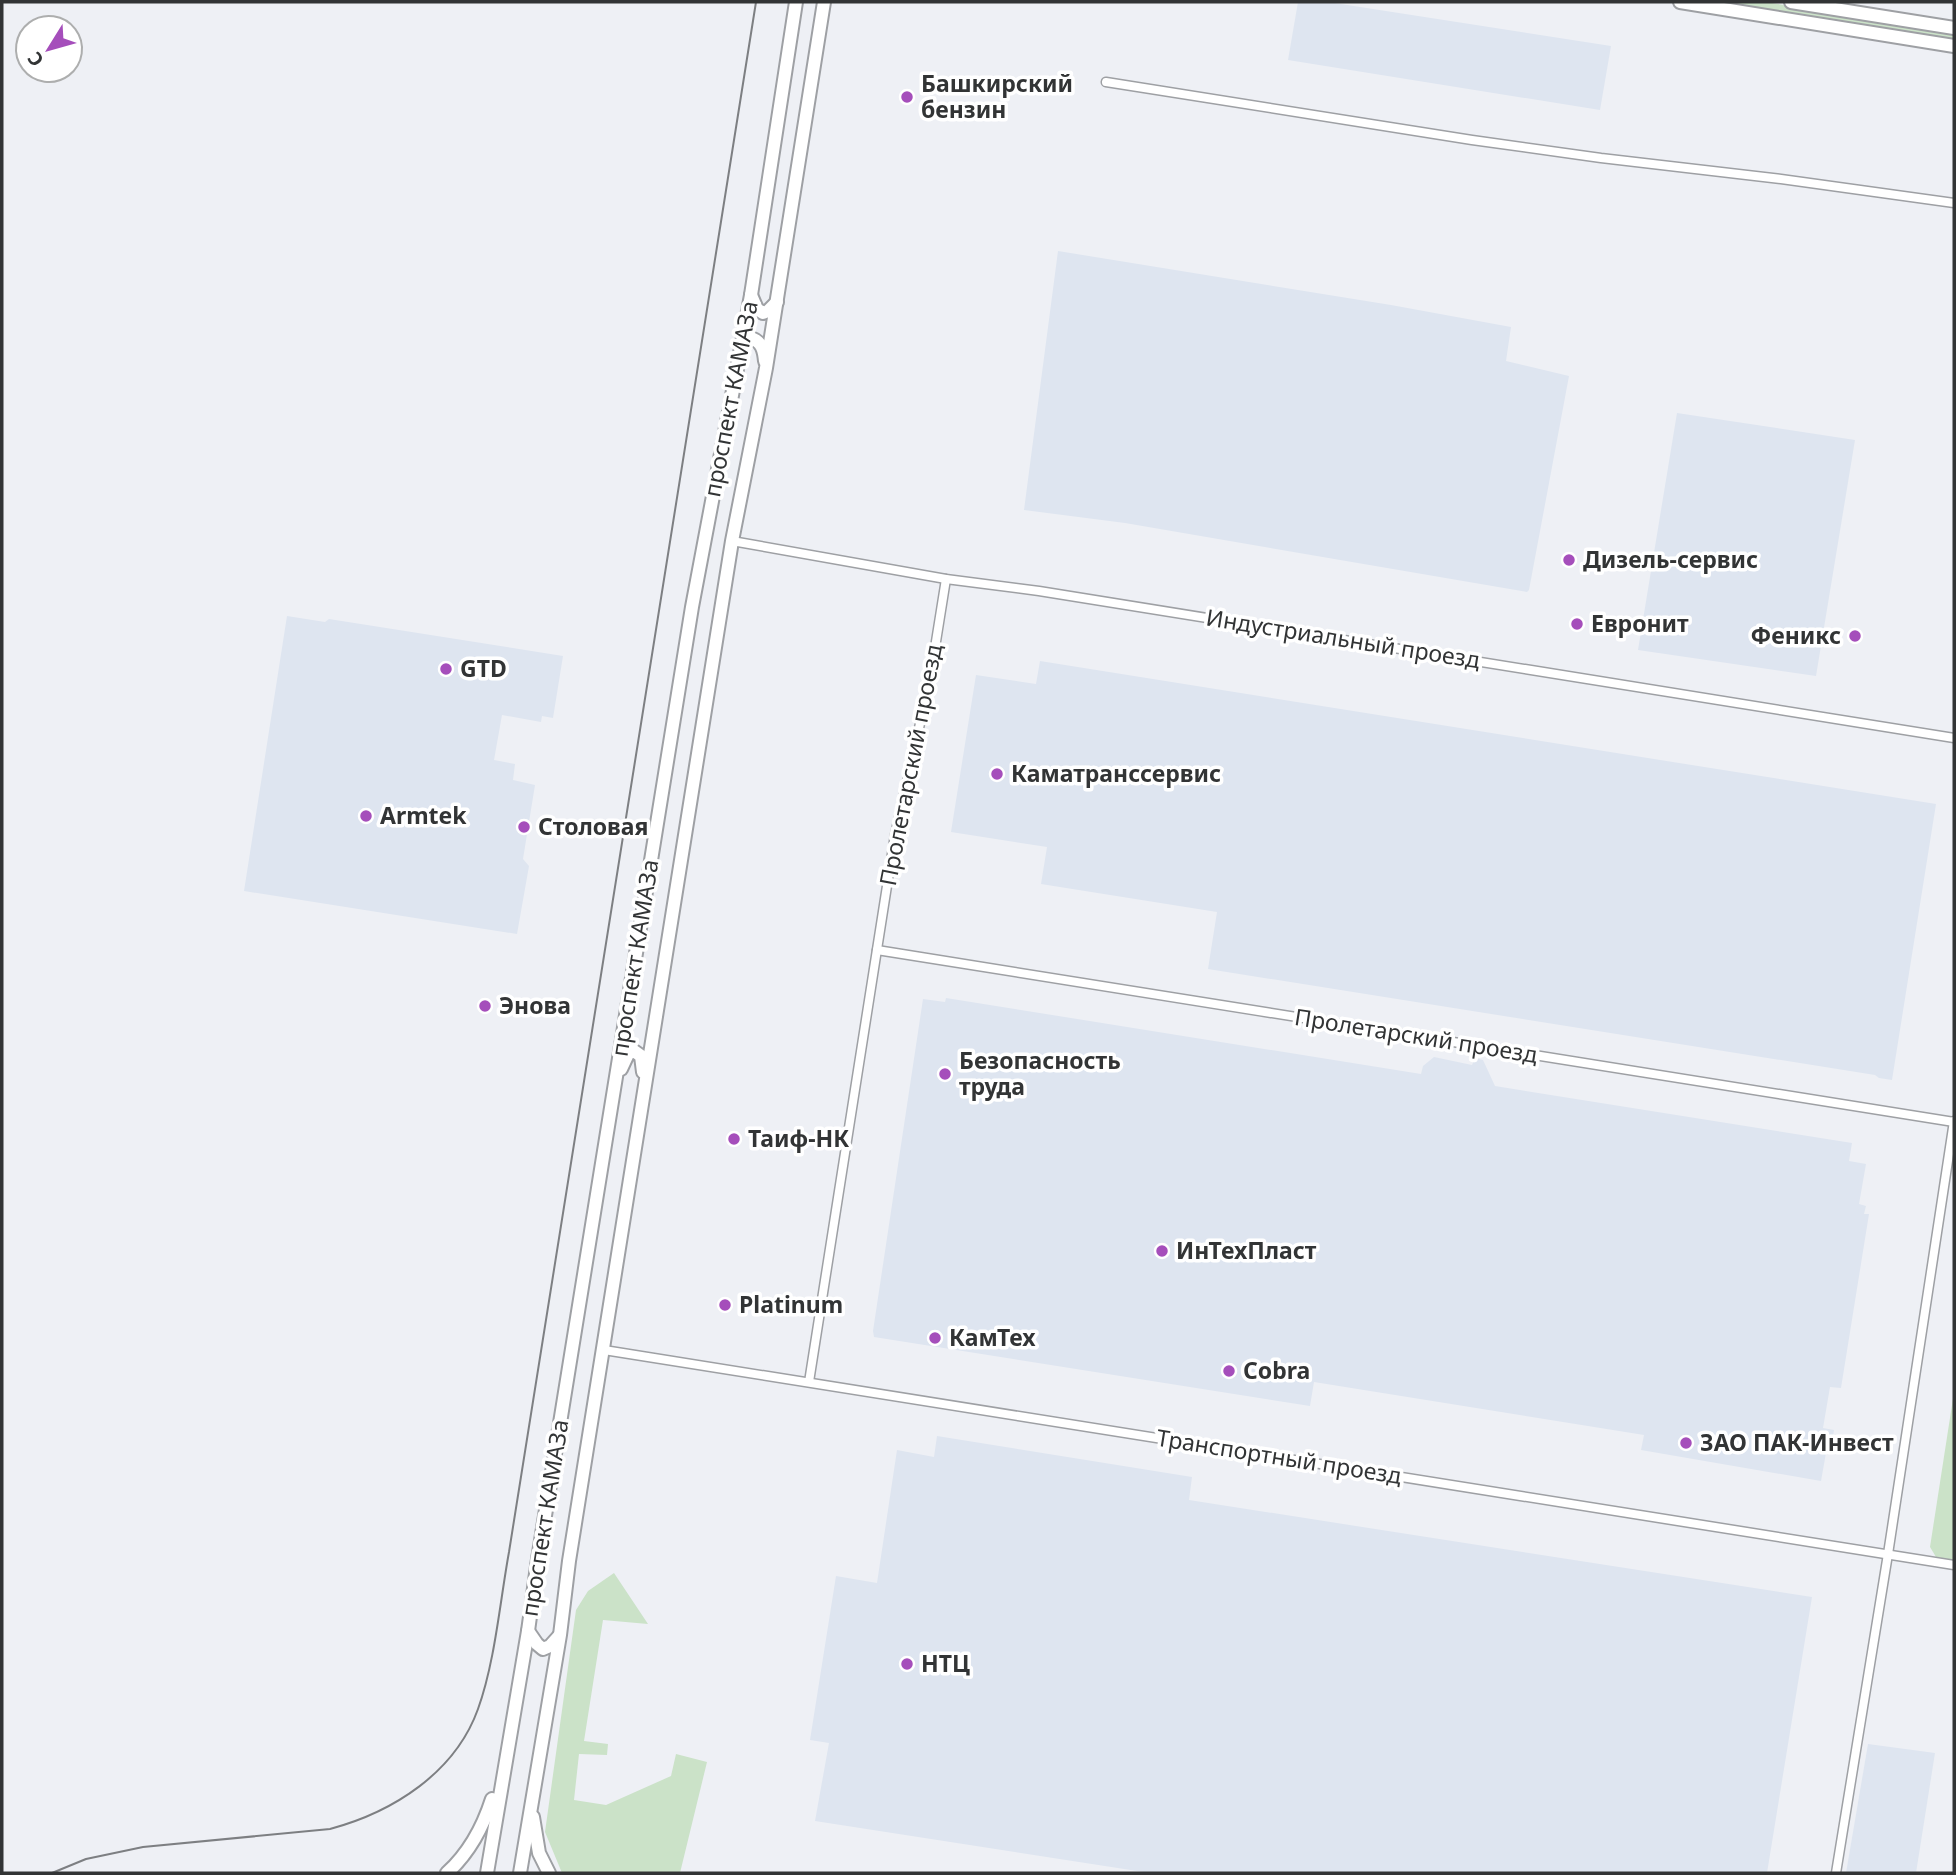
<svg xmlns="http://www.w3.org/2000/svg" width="1956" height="1875" viewBox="0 0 1956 1875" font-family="'Noto Sans',sans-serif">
  <rect width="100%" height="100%" fill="#eef0f5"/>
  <g fill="#dee5f0">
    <path d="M1298,2H1328L1611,46L1600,110L1288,60Z"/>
    <path d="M1058,251L1391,305L1511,327L1506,361L1569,376L1529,590L1527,592L1125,523L1024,510Z"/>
    <path d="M1677,413L1855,440L1816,676L1638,650Z"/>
    <path d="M287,616L325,622L329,619L563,656L553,718L542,716L541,722L502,715L494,760L515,764L513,780L535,785L523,859L529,866L517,934L244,891Z"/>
    <path d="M1040,661L1936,804L1892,1080L1879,1078L1875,1075L1208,969L1217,912L1041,884L1047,847L951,832L976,675L1036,684Z"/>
    <path d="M946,998L1421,1074L1423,1066L1434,1057L1472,1065L1475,1058L1483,1060L1495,1086L1852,1143L1849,1161L1866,1164L1859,1204L1866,1206L1864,1214H1869L1841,1388L1830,1387L1823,1428L1834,1430L1831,1449L1826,1453L1821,1481L1641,1450L1644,1435L1314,1382L1310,1406L874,1337L873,1331L923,999L945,1002Z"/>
    <path d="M937,1436L1192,1477L1189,1500L1812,1597L1767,1873H1150L815,1821L829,1743L810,1740L836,1576L877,1583L897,1450L934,1457Z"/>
    <path d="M1868,1744L1935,1753L1916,1873H1846Z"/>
  </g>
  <g fill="#cbe2c8">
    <path d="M1721,2H1766L1954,32V39Z"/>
    <path d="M1954,1392V1560L1936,1557L1930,1547Z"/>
    <path d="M614,1573L648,1624L603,1620L584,1741L608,1744L607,1755L579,1754L574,1800L606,1805L671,1776L676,1754L707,1762L680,1873H562L545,1832L576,1610L588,1591Z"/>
  </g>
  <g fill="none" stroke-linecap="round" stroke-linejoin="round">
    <g stroke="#9ea0a4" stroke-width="11">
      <g id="street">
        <path d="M1106,82L1472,140L1601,158L1781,179L1954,203"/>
        <path d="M732,541L946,579L1039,591L1954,738"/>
        <path d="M877,950L1954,1122"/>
        <path d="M604,1350L1954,1565"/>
        <path d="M809,1382L895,835L930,679L946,579"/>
        <path d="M1836,1873L1888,1554L1954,1121"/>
      </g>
    </g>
    <g stroke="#9ea0a4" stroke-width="16">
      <g id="secondary">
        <path d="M1680,2L1954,46"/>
        <path d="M1791,2L1954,28"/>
      </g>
    </g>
    <g stroke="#9ea0a4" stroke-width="16">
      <g id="primary">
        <path d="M751,295L757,309L763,313L768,311L777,302"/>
        <path d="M742,349L745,341L751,338C762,342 764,350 765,361"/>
        <path d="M621,1069L628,1054L634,1051L641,1056L643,1072"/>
        <path d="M528,1631L537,1644L543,1649L550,1646L559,1636"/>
        <path d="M533,1817L539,1853L549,1873"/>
        <path d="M447,1873C469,1853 483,1827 492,1799"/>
        <path d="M487,1873L528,1631L538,1559L692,607L751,295L796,2"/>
        <path d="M520,1873L560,1635L569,1561L732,541L766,368L824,2"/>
      </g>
    </g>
    <use href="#street" stroke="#fff" stroke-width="8"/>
    <use href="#secondary" stroke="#fff" stroke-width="12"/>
    <use href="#primary" stroke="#fff" stroke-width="12"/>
    <path stroke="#7d7f82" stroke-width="2" d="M52,1873L86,1859L143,1847L330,1829C393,1812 455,1773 478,1709C495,1662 500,1601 509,1552L756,2"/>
  </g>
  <g fill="#a54ebb" stroke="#fff" stroke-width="2.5">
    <circle cx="907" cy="97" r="7"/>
    <circle cx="1569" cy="560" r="7"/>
    <circle cx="1577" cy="624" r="7"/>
    <circle cx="1855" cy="636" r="7"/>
    <circle cx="446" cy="669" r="7"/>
    <circle cx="997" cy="774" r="7"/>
    <circle cx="366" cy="816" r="7"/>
    <circle cx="524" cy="827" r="7"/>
    <circle cx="485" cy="1006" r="7"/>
    <circle cx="945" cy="1074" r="7"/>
    <circle cx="734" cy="1139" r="7"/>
    <circle cx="1162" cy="1251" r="7"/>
    <circle cx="725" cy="1305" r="7"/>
    <circle cx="935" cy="1338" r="7"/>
    <circle cx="1229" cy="1371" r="7"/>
    <circle cx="1686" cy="1443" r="7"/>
    <circle cx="907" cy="1664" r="7"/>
  </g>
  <g text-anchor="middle" stroke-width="7" stroke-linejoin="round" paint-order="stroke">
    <g font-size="23" font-weight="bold" fill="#323435" stroke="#fff" text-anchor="start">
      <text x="921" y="92">Башкирский<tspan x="921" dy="26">бензин</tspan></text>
      <text x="1583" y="568">Дизель-сервис</text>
      <text x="1591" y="632">Евронит</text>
      <text x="1841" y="644" text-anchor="end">Феникс</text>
      <text x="460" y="677">GTD</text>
      <text x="1011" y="782">Каматранссервис</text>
      <text x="380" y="824">Armtek</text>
      <text x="538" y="835">Столовая</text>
      <text x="499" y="1014">Энова</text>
      <text x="959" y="1069">Безопасность<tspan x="959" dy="26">труда</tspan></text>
      <text x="748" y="1147">Таиф-НК</text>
      <text x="1176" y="1259">ИнТехПласт</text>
      <text x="739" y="1313">Platinum</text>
      <text x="949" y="1346">КамТех</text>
      <text x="1243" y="1379">Cobra</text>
      <text x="1700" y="1451">ЗАО ПАК-Инвест</text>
      <text x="921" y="1672">НТЦ</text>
    </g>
    <g font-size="23" fill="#323435" stroke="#fff">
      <text transform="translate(731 399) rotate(-79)" y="8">проспект КАМАЗа</text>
      <text transform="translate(1343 639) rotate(9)" y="8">Индустриальный проезд</text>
      <text transform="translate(911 765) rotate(-79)" y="8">Пролетарский проезд</text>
      <text transform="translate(635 958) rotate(-81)" y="8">проспект КАМАЗа</text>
      <text transform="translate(1416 1036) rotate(9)" y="8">Пролетарский проезд</text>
      <text transform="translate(1279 1457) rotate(9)" y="8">Транспортный проезд</text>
      <text transform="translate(545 1518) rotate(-81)" y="8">проспект КАМАЗа</text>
    </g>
  </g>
  <rect width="1956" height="1875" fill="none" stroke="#323435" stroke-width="7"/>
  <g transform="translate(49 49) rotate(233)"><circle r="33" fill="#ffffff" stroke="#adaeae" stroke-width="2"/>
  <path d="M0-5L12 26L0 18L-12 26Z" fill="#a54ebb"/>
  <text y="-10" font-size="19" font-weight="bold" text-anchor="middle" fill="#323435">С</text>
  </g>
</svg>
